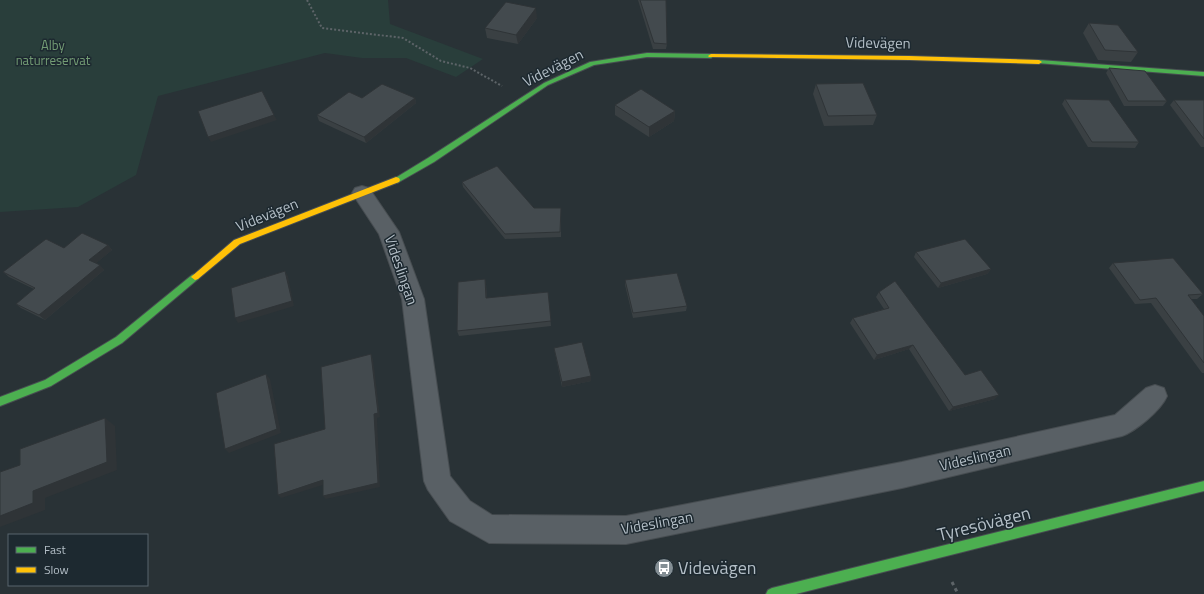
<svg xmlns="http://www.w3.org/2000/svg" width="1204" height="594" viewBox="0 0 1204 594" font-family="'Titillium Web',sans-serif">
  <rect width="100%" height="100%" fill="#293236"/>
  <path fill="#293e3b" d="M0,0H388L390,24L483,59L456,77L406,58H362L325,53L158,96L136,175L78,207L0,212Z"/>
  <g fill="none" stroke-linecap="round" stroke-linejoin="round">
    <g stroke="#474d51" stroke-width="2">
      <path id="street" d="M362,186L369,188L399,232L424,299L450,476L470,501L492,515L626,516L902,462L1115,415L1146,388L1155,385L1164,388L1167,396C1161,410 1136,431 1122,436L902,488L626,544L489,543L450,521L428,490L424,481L402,299L379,234L352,193L355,188Z"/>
    </g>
    <g stroke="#474d51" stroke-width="2">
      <g id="fast">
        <path d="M647,53L711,54L714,56L711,58L647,57L594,65L548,85L434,162L399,182L396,183L392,180L428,158L544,83L590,62Z"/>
        <path d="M1039,60L1204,72V76L1037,63L1036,62Z"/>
        <path d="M195,274L199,277L198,279L122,343L51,386L0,406V397L45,380L116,337L192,275Z"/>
        <path d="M1204,481V491L796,594H766L768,590L772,588Z"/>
      </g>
    </g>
    <g stroke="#474d51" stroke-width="2">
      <g id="slow">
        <path d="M711,54L909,56L1039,60L1042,62L1039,64L909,60L709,57L708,56Z"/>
        <path d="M396,177L399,178L400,180L399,182L240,244L198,279L195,280L191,277L234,240Z"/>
      </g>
    </g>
    <path stroke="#5d6468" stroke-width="2" stroke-dasharray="2 2" stroke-linecap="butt" d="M307,0L322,28L403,38L441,61L470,68L502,86"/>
    <path stroke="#5d6468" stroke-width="3" stroke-dasharray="3.5 3.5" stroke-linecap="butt" d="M952,582L958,594"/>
    <use href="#street" fill="#596065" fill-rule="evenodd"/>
    <use href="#fast" fill="#4caf50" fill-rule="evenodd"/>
    <use href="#slow" fill="#ffc107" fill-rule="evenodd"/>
  </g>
  <g fill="#3a4043">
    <path d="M638,0H666L667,44L666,49H653Z"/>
    <path d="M537,18L518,44L487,38L485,28Z"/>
    <path d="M1089,23L1138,52L1131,62L1098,60L1083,33Z"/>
    <path d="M1109,68L1167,101L1163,106H1124L1106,73Z"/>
    <path d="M816,84L877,115L873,125L824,126L813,94Z"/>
    <path d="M362,98H415L416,103L366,143L319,121L317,115Z"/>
    <path d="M1065,99L1139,142L1135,148L1088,147L1062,104Z"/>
    <path d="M1174,100H1204V147H1201L1170,105Z"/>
    <path d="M615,105L675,111L674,121L649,137L615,115Z"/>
    <path d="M462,182L534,208H561V237L505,239L463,187Z"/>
    <path d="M108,245L112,250L96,263L104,270L45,320L21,308L16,304L34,289L9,277L3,272L64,248Z"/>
    <path d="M916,252L991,269L987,274L938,288L914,257Z"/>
    <path d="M1113,263L1203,294L1197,299H1191L1204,316V373H1202L1151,303L1135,304L1109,268Z"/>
    <path d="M485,279L486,284L487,298L548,292L551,326L459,336L457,331Z"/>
    <path d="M625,280L687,306L686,311L633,318L625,285Z"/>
    <path d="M879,292L965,375L995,399L949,411L909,349L874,360L850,323L853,318L884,309L876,297Z"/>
    <path d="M554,348L591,376V381L562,387Z"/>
  </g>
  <g fill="#2f3437">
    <path d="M536,8L537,18L518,44L516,35Z"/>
    <path d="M415,98L416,103L366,143L364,137Z"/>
    <path d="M675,111L674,121L649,137V127Z"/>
    <path d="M274,115L277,120L211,142L208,137Z"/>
    <path d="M108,245L112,250L94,265L89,260Z"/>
    <path d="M100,265L104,270L45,320L39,315Z"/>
    <path d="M991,269L987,274L938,288L941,283Z"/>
    <path d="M285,271L288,276L294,306L238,323L235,318Z"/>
    <path d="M485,279L486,284L487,303L486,298Z"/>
    <path d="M913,345L909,349L874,360L877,355Z"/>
    <path d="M371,354L373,359L380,417L377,418L380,487L326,499L323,496Z"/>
    <path d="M266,374L270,379L281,433L229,453L225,449Z"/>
    <path d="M591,376V381L562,387V382Z"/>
    <path d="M999,395L995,399L949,411L953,407Z"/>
    <path d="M105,418L115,426L117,470L45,498V510L0,527V516L33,491Z"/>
    <path d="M323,480L326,484L281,498L278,495Z"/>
  </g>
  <g fill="#434a4e" stroke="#2f3437">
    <path d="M640,0H666L667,44L654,43Z"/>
    <path d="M506,2L536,8L516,35L485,28Z"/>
    <path d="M1089,23L1118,25L1138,52L1105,50Z"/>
    <path d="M1109,68L1145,71L1167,101H1128Z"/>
    <path d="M863,83L877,115L828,116L816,84Z"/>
    <path d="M382,84L415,98L364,137L317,115L349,92L362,98Z"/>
    <path d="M641,89L675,111L649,127L615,105Z"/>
    <path d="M262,91L274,115L208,137L198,111Z"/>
    <path d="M1065,99L1109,100L1139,142H1092Z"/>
    <path d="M1174,100H1204V139Z"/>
    <path d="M497,166L534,208H561L560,232L505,234L462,182Z"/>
    <path d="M82,233L108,245L89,260L100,265L39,315L16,304L35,288L3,272L46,239L64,248Z"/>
    <path d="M965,239L991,269L941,283L916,252Z"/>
    <path d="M1173,258L1203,294L1188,295L1204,316V363L1156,298L1140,300L1113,263Z"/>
    <path d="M285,271L292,301L235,318L231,288Z"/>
    <path d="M677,273L687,306L633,313L625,280Z"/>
    <path d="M485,279L486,298L548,292L551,321L457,331L458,282Z"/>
    <path d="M895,281L965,375L981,370L999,395L953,407L913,345L877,355L853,318L889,308L879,292Z"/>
    <path d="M582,342L591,376L562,382L554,348Z"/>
    <path d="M371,354L378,413L374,414L378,483L323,496V480L278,495L274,444L325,429L321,367Z"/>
    <path d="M266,374L277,429L225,449L216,393Z"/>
    <path d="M105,418L107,462L33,491V503L0,516V472L20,465V449Z"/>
  </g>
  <defs>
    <g id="bus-disc" transform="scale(1)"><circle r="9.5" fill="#838e94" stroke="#1d2930"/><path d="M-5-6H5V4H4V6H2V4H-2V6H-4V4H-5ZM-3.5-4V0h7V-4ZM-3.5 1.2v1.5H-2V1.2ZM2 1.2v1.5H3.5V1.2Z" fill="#fff"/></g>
  </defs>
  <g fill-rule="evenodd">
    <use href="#bus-disc" x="664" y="568"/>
  </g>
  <g text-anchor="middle" stroke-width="3" stroke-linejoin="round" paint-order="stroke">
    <g font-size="13" fill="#739c74" stroke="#1d2930">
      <text x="53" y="50">Alby<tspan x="53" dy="15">naturreservat</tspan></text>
    </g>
    <g font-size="15" fill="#b4bfc7" stroke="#1d2930">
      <text transform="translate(878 43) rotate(1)" y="5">Videvägen</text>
      <text transform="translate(553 68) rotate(-27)" y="5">Videvägen</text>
      <text transform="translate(267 215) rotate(-22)" y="5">Videvägen</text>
      <text transform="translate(401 270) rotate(71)" y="5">Videslingan</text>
      <text transform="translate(975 458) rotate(-13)" y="5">Videslingan</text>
      <text transform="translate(657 523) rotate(-10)" y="5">Videslingan</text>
    </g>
    <g font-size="18" fill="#b4bfc7" stroke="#1d2930">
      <text transform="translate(984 524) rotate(-14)" y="6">Tyresövägen</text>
    </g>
    <g font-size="18" fill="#b4bfc7" stroke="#1d2930" text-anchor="start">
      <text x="678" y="574">Videvägen</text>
    </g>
  </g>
  <rect x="8" y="534" width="140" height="52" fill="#1d2930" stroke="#59656c"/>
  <rect x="16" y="547" width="20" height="6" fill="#4caf50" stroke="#59656c"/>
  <text x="44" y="554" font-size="12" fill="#b4bfc7">Fast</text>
  <rect x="16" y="567" width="20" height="6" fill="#ffc107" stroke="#59656c"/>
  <text x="44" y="574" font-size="12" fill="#b4bfc7">Slow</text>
</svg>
